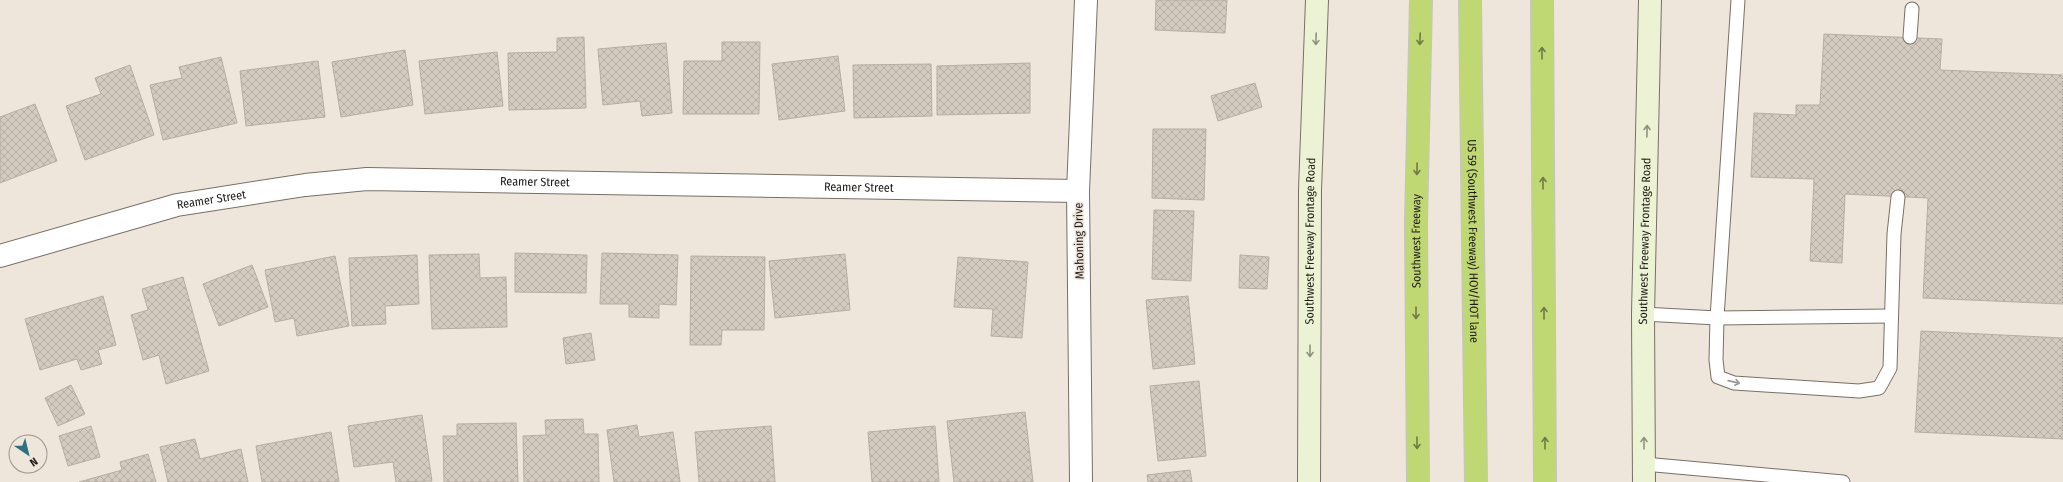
<svg xmlns="http://www.w3.org/2000/svg" width="2063" height="482" viewBox="0 0 2063 482" font-family="'Fira Sans Condensed',sans-serif">
  <defs>
    <pattern id="building-cross-hatch" width="8" height="8" patternUnits="userSpaceOnUse"><rect width="8" height="8" fill="#d3cac0"/><path d="M0 0l8 8M0 8l8-8" fill="none" stroke="#b5ada4"/></pattern>
  </defs>
  <rect width="100%" height="100%" fill="#eee5db"/>
  <g fill="url(#building-cross-hatch)" stroke="#b6ada3">
    <path d="M1156,0H1227L1225,33L1155,30Z"/>
    <path d="M1824,34L1942,39L1940,70L2063,75V304L1923,298L1928,198L1845,194L1842,263L1810,261L1814,179L1751,177L1754,113L1796,115V105H1820Z"/>
    <path d="M584,37L586,108L509,110L508,53L557,52V38Z"/>
    <path d="M722,42H760L759,114H683L684,61H722Z"/>
    <path d="M666,43L672,113L642,116L640,101L603,105L598,49Z"/>
    <path d="M405,50L413,105L341,117L332,62Z"/>
    <path d="M497,52L503,106L425,114L419,61Z"/>
    <path d="M838,56L845,111L779,120L772,64Z"/>
    <path d="M221,57L237,123L163,140L150,85L182,78L179,67Z"/>
    <path d="M318,61L325,117L246,126L240,71Z"/>
    <path d="M1030,63V113L937,115V66Z"/>
    <path d="M931,64L932,116L854,118L853,65Z"/>
    <path d="M130,65L154,135L85,160L66,106L101,94L95,78Z"/>
    <path d="M1255,83L1262,107L1218,121L1211,96Z"/>
    <path d="M35,104L57,161L0,183V117Z"/>
    <path d="M1153,129H1206L1204,200L1152,198Z"/>
    <path d="M1154,210L1194,211L1191,281L1152,279Z"/>
    <path d="M515,253L587,255L586,293L515,292Z"/>
    <path d="M602,253L678,255L676,305L659,304V318L629,317V304H600Z"/>
    <path d="M479,254L480,278L506,277L507,327L432,329L429,255Z"/>
    <path d="M845,254L850,310L775,318L769,261Z"/>
    <path d="M417,255L419,304L385,306L386,324L352,326L349,258Z"/>
    <path d="M1240,255L1269,257L1267,289L1239,288Z"/>
    <path d="M335,256L349,326L297,336L294,318L275,322L265,270Z"/>
    <path d="M691,256L765,257L764,330H722L721,345H690Z"/>
    <path d="M958,257L1028,262L1022,338L991,336L993,309L954,307Z"/>
    <path d="M252,265L268,307L219,326L203,284Z"/>
    <path d="M183,277L209,371L166,384L159,355L143,360L131,315L148,310L142,289Z"/>
    <path d="M103,296L116,345L98,350L102,364L81,370L77,359L40,370L25,319Z"/>
    <path d="M1188,296L1195,364L1153,369L1146,300Z"/>
    <path d="M1921,331L2063,338V439L1915,432Z"/>
    <path d="M591,333L595,360L566,364L563,338Z"/>
    <path d="M1199,381L1206,456L1158,461L1150,386Z"/>
    <path d="M71,385L85,414L58,426L45,398Z"/>
    <path d="M1025,412L1033,482H954L947,421Z"/>
    <path d="M422,415L432,481L396,482L393,462L354,467L348,426Z"/>
    <path d="M583,419L584,434H598L599,482H524L523,436L546,435L545,420Z"/>
    <path d="M516,423L518,482H444L443,436H457V424Z"/>
    <path d="M637,425L639,437L673,432L680,482H614L607,430Z"/>
    <path d="M91,426L100,457L68,466L59,436Z"/>
    <path d="M771,426L775,482H699L695,432Z"/>
    <path d="M935,426L939,482H872L868,432Z"/>
    <path d="M331,432L339,482H262L256,446Z"/>
    <path d="M195,439L200,459L241,449L248,482H168L160,447Z"/>
    <path d="M148,454L156,482H79L122,470L120,462Z"/>
    <path d="M1190,470L1192,482H1148L1147,475Z"/>
  </g>
  <g fill="none" stroke-linecap="round" stroke-linejoin="round">
    <g stroke="#787067" stroke-width="15">
      <g id="service">
        <path d="M1738,0L1717,318L1716,360L1718,377L1734,383L1859,391L1879,388L1890,368L1894,234L1898,197"/>
        <path d="M1910,37L1912,9"/>
        <path d="M1643,314L1717,318L1891,316"/>
        <path d="M1644,464L1843,482"/>
      </g>
    </g>
    <g stroke="#787067" stroke-width="24">
      <g id="minor">
        <path id="s1" d="M0,256L177,205L305,185L367,179L1078,191"/>
        <path d="M1081,482L1078,191L1086,0"/>
      </g>
    </g>
    <g stroke="#787067" stroke-width="24">
      <g id="secondary">
        <path id="s2" d="M1309,482L1310,190L1317,0"/>
        <path id="s3" d="M1644,482L1643,314L1650,0"/>
      </g>
    </g>
    <g stroke="#c5c4c3" stroke-width="24">
      <g id="motorway">
        <path id="s4" d="M1470,0L1476,482"/>
        <path d="M1542,0L1545,482"/>
        <path id="s5" d="M1418,482L1416,222L1421,0"/>
      </g>
    </g>
    <use href="#service" stroke="#fff" stroke-width="13"/>
    <use href="#minor" stroke="#fff" stroke-width="22"/>
    <use href="#secondary" stroke="#ecf3d5" stroke-width="22"/>
    <use href="#motorway" stroke="#c0d874" stroke-width="22"/>
  </g>
  <defs><path id="oneway-shaft" d="M-6 0H5M1.5-3L5.5 0L1.5 3" fill="none" stroke-width="1.6" stroke-linecap="round" stroke-linejoin="round"/></defs>
  <g stroke="#909280">
    <use href="#oneway-shaft" transform="translate(1316 39) rotate(92)"/>
    <use href="#oneway-shaft" transform="translate(1647 131) rotate(-89)"/>
    <use href="#oneway-shaft" transform="translate(1310 351) rotate(90)"/>
    <use href="#oneway-shaft" transform="translate(1644 443) rotate(-90)"/>
  </g>
  <g stroke="#707a46">
    <use href="#oneway-shaft" transform="translate(1420 39) rotate(92)"/>
    <use href="#oneway-shaft" transform="translate(1542 53) rotate(-90)"/>
    <use href="#oneway-shaft" transform="translate(1417 169) rotate(91)"/>
    <use href="#oneway-shaft" transform="translate(1543 183) rotate(-90)"/>
    <use href="#oneway-shaft" transform="translate(1416 313) rotate(90)"/>
    <use href="#oneway-shaft" transform="translate(1544 313) rotate(-90)"/>
    <use href="#oneway-shaft" transform="translate(1417 443) rotate(89)"/>
    <use href="#oneway-shaft" transform="translate(1545 443) rotate(-90)"/>
  </g>
  <use stroke="#9a9997" href="#oneway-shaft" transform="translate(1734 382) rotate(13)"/>
  <g text-anchor="middle" stroke-width="3" stroke-linejoin="round" paint-order="stroke">
    <g font-size="12" fill="#1f1c18" stroke="#eee5db">
      <text dy="4" stroke="none"><textPath href="#s1" startOffset="544">Reamer Street</textPath></text>
      <text dy="4" stroke="none"><textPath href="#s1" startOffset="868">Reamer Street</textPath></text>
      <text dy="4" stroke="none"><textPath href="#s1" startOffset="219">Reamer Street</textPath></text>
      <text transform="translate(1079 241) rotate(-91)" y="4">Mahoning Drive</text>
      <text dy="4" stroke="none"><textPath href="#s2" startOffset="241">Southwest Freeway Frontage Road</textPath></text>
      <text dy="4" stroke="none"><textPath href="#s5" startOffset="241">Southwest Freeway</textPath></text>
      <text dy="4" stroke="none"><textPath href="#s4" startOffset="241">US 59 (Southwest Freeway) HOV/HOT lane</textPath></text>
      <text dy="4" stroke="none"><textPath href="#s3" startOffset="241">Southwest Freeway Frontage Road</textPath></text>
    </g>
  </g>
  <g transform="translate(28 454) rotate(145)"><circle r="19" fill="#eee5db" stroke="#9b958d"/>
  <path d="M0-3L7 15L0 10L-7 15Z" fill="#2e7082"/>
  <text y="-6" font-size="11" font-weight="bold" text-anchor="middle" fill="#1f1c18">N</text>
  </g>
</svg>
